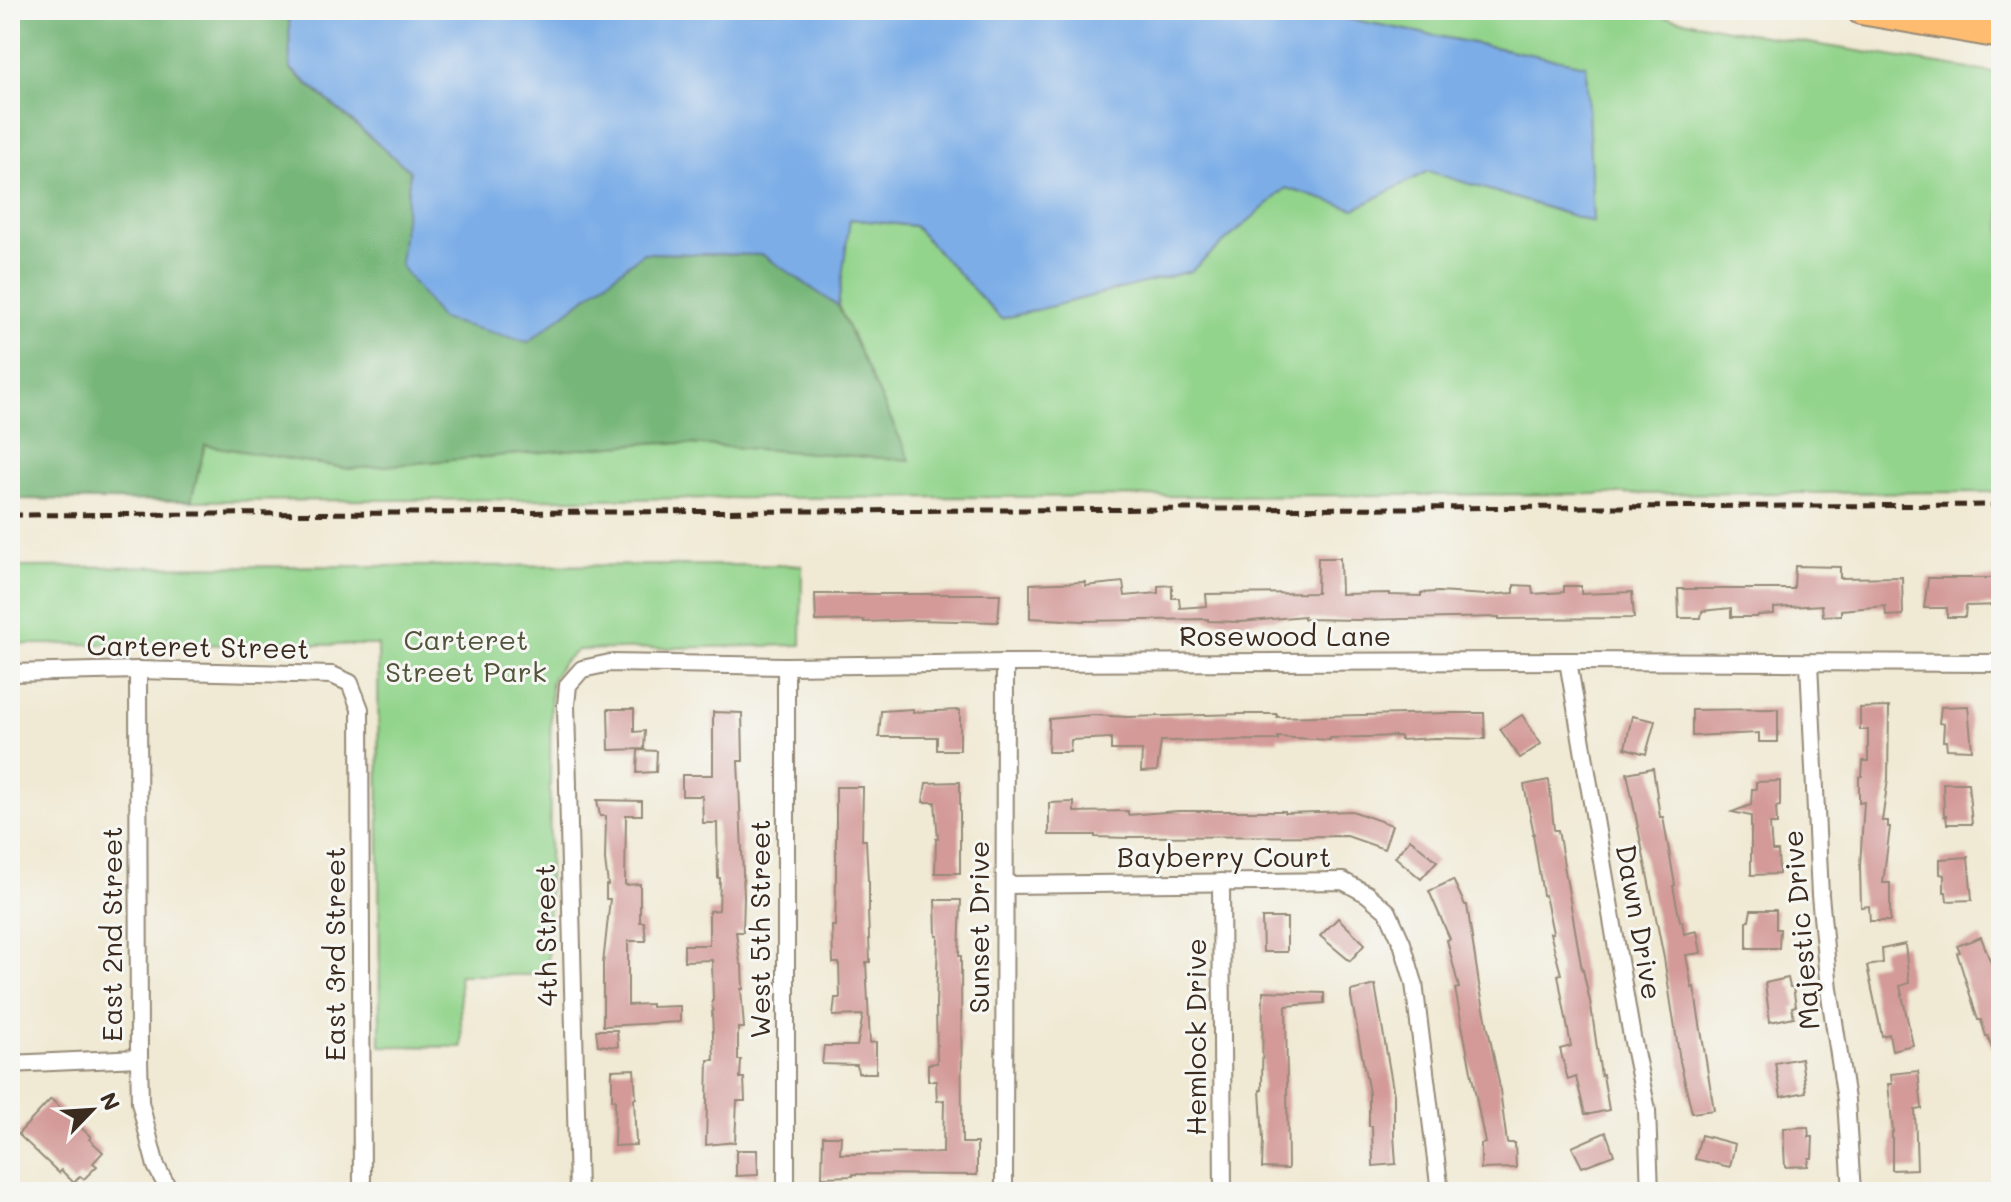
<svg xmlns="http://www.w3.org/2000/svg" width="2011" height="1202" viewBox="0 0 2011 1202" font-family="Mali,sans-serif">
  <rect width="100%" height="100%" fill="#f6f6f2"/>
  <filter id="ink" filterUnits="userSpaceOnUse"><feTurbulence type="fractalNoise" baseFrequency=".0125" numOctaves="2"/><feDisplacementMap in="SourceGraphic" scale="16" xChannelSelector="R" yChannelSelector="G"/><feConvolveMatrix kernelMatrix="1 2 1 2 8 2 1 2 1" color-interpolation-filters="sRGB"/></filter>
  <filter id="wash" filterUnits="userSpaceOnUse"><feTurbulence type="fractalNoise" baseFrequency=".006" numOctaves="4" result="noise"/><feDisplacementMap in="SourceGraphic" scale="32" xChannelSelector="R" yChannelSelector="G"/><feGaussianBlur stdDeviation="1.8" result="paint"/><feColorMatrix in="noise" values="0 0 0 0 0 0 0 0 0 0 0 0 0 0 0 0 0 1.4 0 .05"/><feComposite in="paint" operator="in"/></filter>
  <g filter="url(#wash)">
    <rect width="100%" height="100%" fill="#f0e9d3"/>
    <g fill="#93d48c" stroke="#677f55" stroke-width="2">
      <path d="M1303,10H1629L1759,35L2001,74V492L191,501L205,444L349,469L660,442L909,460L838,306L849,219L914,226L1001,319L1191,271L1286,188L1355,209L1428,171L1593,222L1586,65Z"/>
      <path d="M802,565L801,645L578,650L563,662L551,681L548,975H459L462,1047L380,1046L378,645L10,644V567Z"/>
    </g>
    <path fill="#76b678" stroke="#58704b" stroke-width="2" d="M10,10H289L290,69L410,171L400,265L528,342L643,253L763,255L838,306L910,460L660,442L349,469L205,445L191,501L10,499Z"/>
    <path fill="#7cade7" stroke="#5c6c82" stroke-width="2" d="M289,10H1303L1586,65L1593,222L1428,171L1355,209L1286,188L1191,271L1001,319L914,226L850,219L838,306L763,255L643,253L528,342L441,319L400,265L410,171L290,68Z"/>
    <g id="blocks">
      <g fill="#d39a98">
        <path d="M1318,558H1340L1341,594L1390,593V595L1421,596V593L1438,592L1486,595L1514,593V585L1532,586L1533,594L1564,592V586H1581V594L1632,592L1634,618L1499,619V617L1357,620L1304,619V616L1241,622L1208,621V619L1083,621L1030,618V584L1085,582V586L1123,582L1125,596L1158,593V586L1172,585V598H1179L1180,608L1207,606L1206,594L1317,593Z"/>
        <path d="M1795,566L1840,567V578L1902,577L1903,615L1886,616L1885,606L1841,610V615L1823,616L1822,605L1774,608V614L1758,615L1757,617H1731V608L1702,611L1701,618H1679L1678,589H1794Z"/>
        <path d="M1928,578H2001V605L1966,606L1965,617H1947V608H1924Z"/>
        <path d="M815,594H1000L998,622L916,620L864,622V620L816,621Z"/>
        <path d="M1968,706L1972,750L1947,749L1946,741H1943L1944,724L1939,723L1941,707Z"/>
        <path d="M1889,707L1888,779L1882,821H1888V827H1890L1883,883H1890V921H1870L1869,906L1861,907L1860,866L1864,802L1859,803V777L1862,776L1863,761H1868V730H1860V708Z"/>
        <path d="M608,709H634V732L645,731L644,749L609,750Z"/>
        <path d="M913,709V712L960,710V750H937V737H879L881,711Z"/>
        <path d="M1778,709V742H1759V733L1692,736V710Z"/>
        <path d="M713,712L742,713L743,761H738L744,896L743,932H736L740,963L742,965L743,989H741L744,1028H738V1060H741L740,1078H744L745,1101H737L735,1142L706,1145L708,1060H714L712,1011H713L712,1000H713L712,960L684,961V945H709V911L719,910L720,878H718L717,823H703L702,796H682V775H713Z"/>
        <path d="M1450,713H1484L1485,739L1435,738L1400,740V736L1330,738V740L1278,737V740L1161,741L1157,771L1141,772L1142,750H1111V738L1071,740L1070,752H1048L1049,719L1093,715L1127,717L1243,714H1277V717Z"/>
        <path d="M1522,715L1541,744L1520,758L1500,729Z"/>
        <path d="M1632,716L1655,721L1646,754L1625,748Z"/>
        <path d="M638,750L657,751L656,772L637,773Z"/>
        <path d="M1653,768L1660,817H1663L1675,885L1673,886L1680,921H1682L1684,934L1697,931L1701,953L1686,955L1692,988L1694,987L1714,1110L1692,1113L1680,1061L1664,958L1627,773Z"/>
        <path d="M1549,780L1554,830H1558L1582,970H1583L1591,1006L1601,1076L1603,1075L1609,1110L1591,1114H1585L1576,1077L1568,1080L1560,1049L1571,1046L1558,975L1561,974L1550,933H1553L1545,895H1543L1533,834H1534L1524,785Z"/>
        <path d="M1780,781V806L1776,807L1777,824H1770L1772,851H1778L1779,874L1751,875V816L1732,812L1751,805L1752,789H1756V782Z"/>
        <path d="M960,782V873H935L936,839H938L935,802H923L926,783Z"/>
        <path d="M1943,783H1968L1972,824H1947L1946,815L1944,816Z"/>
        <path d="M836,787H863L862,840H866L868,881H869V912H868L870,962H866L870,1043L876,1042V1073H858L857,1065L822,1064L824,1046H857L863,1015L833,1016L835,998H840L839,963H833L832,926H835L836,882Z"/>
        <path d="M597,800L642,801V815H626L625,885L640,884V922H644L646,941H628V1005L651,1004V1007L680,1006V1022L603,1026V964L610,899H606V885H608L605,860L606,816H600Z"/>
        <path d="M1074,802V812L1128,811V815L1178,811H1285V813L1352,811L1392,825L1384,849L1347,836L1128,837V838L1095,837V835H1049V803Z"/>
        <path d="M1410,839L1437,861L1421,879L1395,857Z"/>
        <path d="M1968,857L1972,900L1947,901L1946,892H1944V875L1940,874V859Z"/>
        <path d="M1453,880L1465,905H1467L1479,984L1499,1083L1507,1143H1515L1516,1168L1481,1169V1144L1485,1143L1455,989L1459,988L1447,940L1450,939L1429,891Z"/>
        <path d="M935,900H961L959,956H961L962,1143H977V1175L853,1174V1176L822,1177L823,1136H841L840,1154L943,1153L944,1100L937,1101L936,1081H928V1064L937,1063L936,1006L938,936H936Z"/>
        <path d="M1751,910H1776V929H1780L1779,948H1747V921L1749,920Z"/>
        <path d="M1262,918H1287V952H1263Z"/>
        <path d="M1338,918L1365,944L1350,961L1320,936Z"/>
        <path d="M1981,937L1998,982L1995,983L2001,1000V1066L1998,1067L1988,1036H1986L1981,1020H1978L1957,953L1960,952L1957,946Z"/>
        <path d="M1905,944L1909,983L1900,986L1913,1045L1892,1050L1889,1034L1882,1036L1867,966L1883,963L1882,949Z"/>
        <path d="M1788,978L1790,987H1793L1796,1006L1792,1007L1794,1017L1770,1022L1765,983Z"/>
        <path d="M1375,985L1394,1095V1135L1396,1164L1373,1166L1372,1126H1369V1093L1351,997V991Z"/>
        <path d="M1263,991L1324,993V1003L1286,1006L1288,1169L1262,1168L1263,1140L1260,1090H1262Z"/>
        <path d="M596,1030H617L618,1047L598,1045Z"/>
        <path d="M1801,1058L1806,1092L1781,1097L1775,1063Z"/>
        <path d="M634,1069L636,1098L634,1099L636,1145L614,1146L615,1100H612V1070Z"/>
        <path d="M1918,1071L1922,1109L1915,1110L1917,1169L1892,1170V1132H1893L1888,1084H1892L1891,1074Z"/>
        <path d="M51,1099L91,1137L89,1139L103,1152L93,1163L97,1166L84,1179L80,1176L74,1183L61,1170L59,1173L18,1134Z"/>
        <path d="M1808,1127L1809,1137H1813L1812,1158H1809L1808,1166L1785,1167L1783,1128Z"/>
        <path d="M1606,1132L1614,1155L1582,1167L1572,1147Z"/>
        <path d="M1701,1135L1735,1144L1730,1167L1695,1159Z"/>
        <path d="M736,1150H757L758,1175L736,1176Z"/>
      </g>
    </g>
  </g>
  <g filter="url(#ink)">
    <use href="#blocks" fill-opacity="0" stroke="#968a78" stroke-width="2"/>
    <g fill="none" stroke-linecap="round" stroke-linejoin="round">
      <g stroke="#968a78" stroke-width="20">
        <g id="minor">
          <path d="M1568,661L1632,1037L1647,1110L1650,1192"/>
          <path d="M1809,663L1820,895L1829,989L1846,1100L1852,1192"/>
          <path d="M786,666V1192"/>
          <path d="M138,670L139,1058L140,1102L151,1147L156,1166L170,1192"/>
          <path d="M10,673L138,670L332,675L350,683L360,709L362,1192"/>
          <path d="M1221,882L1223,1192"/>
          <path d="M1005,885L1343,881L1367,894L1388,912L1402,943L1414,983L1440,1192"/>
          <path d="M10,1064L139,1058"/>
          <path d="M578,1192L566,705L568,685L582,669L610,663L786,666L1005,663L1568,661L2001,663"/>
          <path d="M1004,1192L1005,663"/>
        </g>
      </g>
      <g stroke="#968a78" stroke-width="32">
        <path id="motorway" d="M1861,10L2001,34"/>
      </g>
      <use href="#minor" stroke="#fff" stroke-width="16"/>
      <use href="#motorway" stroke="#febc70" stroke-width="28"/>
      <path stroke="#3b2a1e" stroke-width="5" stroke-dasharray="12 6" stroke-linecap="butt" d="M10,515L2001,505"/>
    </g>
  </g>
  <g text-anchor="middle" stroke-width="6" stroke-linejoin="round" paint-order="stroke">
    <g font-size="28" fill="#3b2a1e" stroke="#f6f6f2">
      <text x="1285" y="646">Rosewood Lane</text>
      <text transform="translate(198 647) rotate(1)" y="10">Carteret Street</text>
      <text x="1224" y="867">Bayberry Court</text>
      <text transform="translate(1639 922) rotate(80)" y="10">Dawn Drive</text>
      <text transform="translate(979 927) rotate(-90)" y="10">Sunset Drive</text>
      <text transform="translate(760 929) rotate(-90)" y="10">West 5th Street</text>
      <text transform="translate(1801 930) rotate(-95)" y="10">Majestic Drive</text>
      <text transform="translate(112 934) rotate(-90)" y="10">East 2nd Street</text>
      <text transform="translate(546 935) rotate(-91)" y="10">4th Street</text>
      <text transform="translate(335 954) rotate(-90)" y="10">East 3rd Street</text>
      <text transform="translate(1196 1037) rotate(-90)" y="10">Hemlock Drive</text>
    </g>
    <g font-size="28" fill="#51543a" stroke="#f6f6f2">
      <text x="466" y="650">Carteret<tspan x="466" dy="32">Street Park</tspan></text>
    </g>
  </g>
  <rect width="2011" height="1202" fill="none" stroke="#f6f6f2" stroke-width="40"/>
  <g transform="translate(92 1110) rotate(65)" stroke="#f6f6f2" stroke-width="6" paint-order="stroke">
  <path d="M0-6L14 30L0 20L-14 30Z" fill="#3b2a1e"/>
  <text y="-12" font-size="22" font-weight="bold" text-anchor="middle" fill="#3b2a1e">N</text>
  </g>
</svg>
